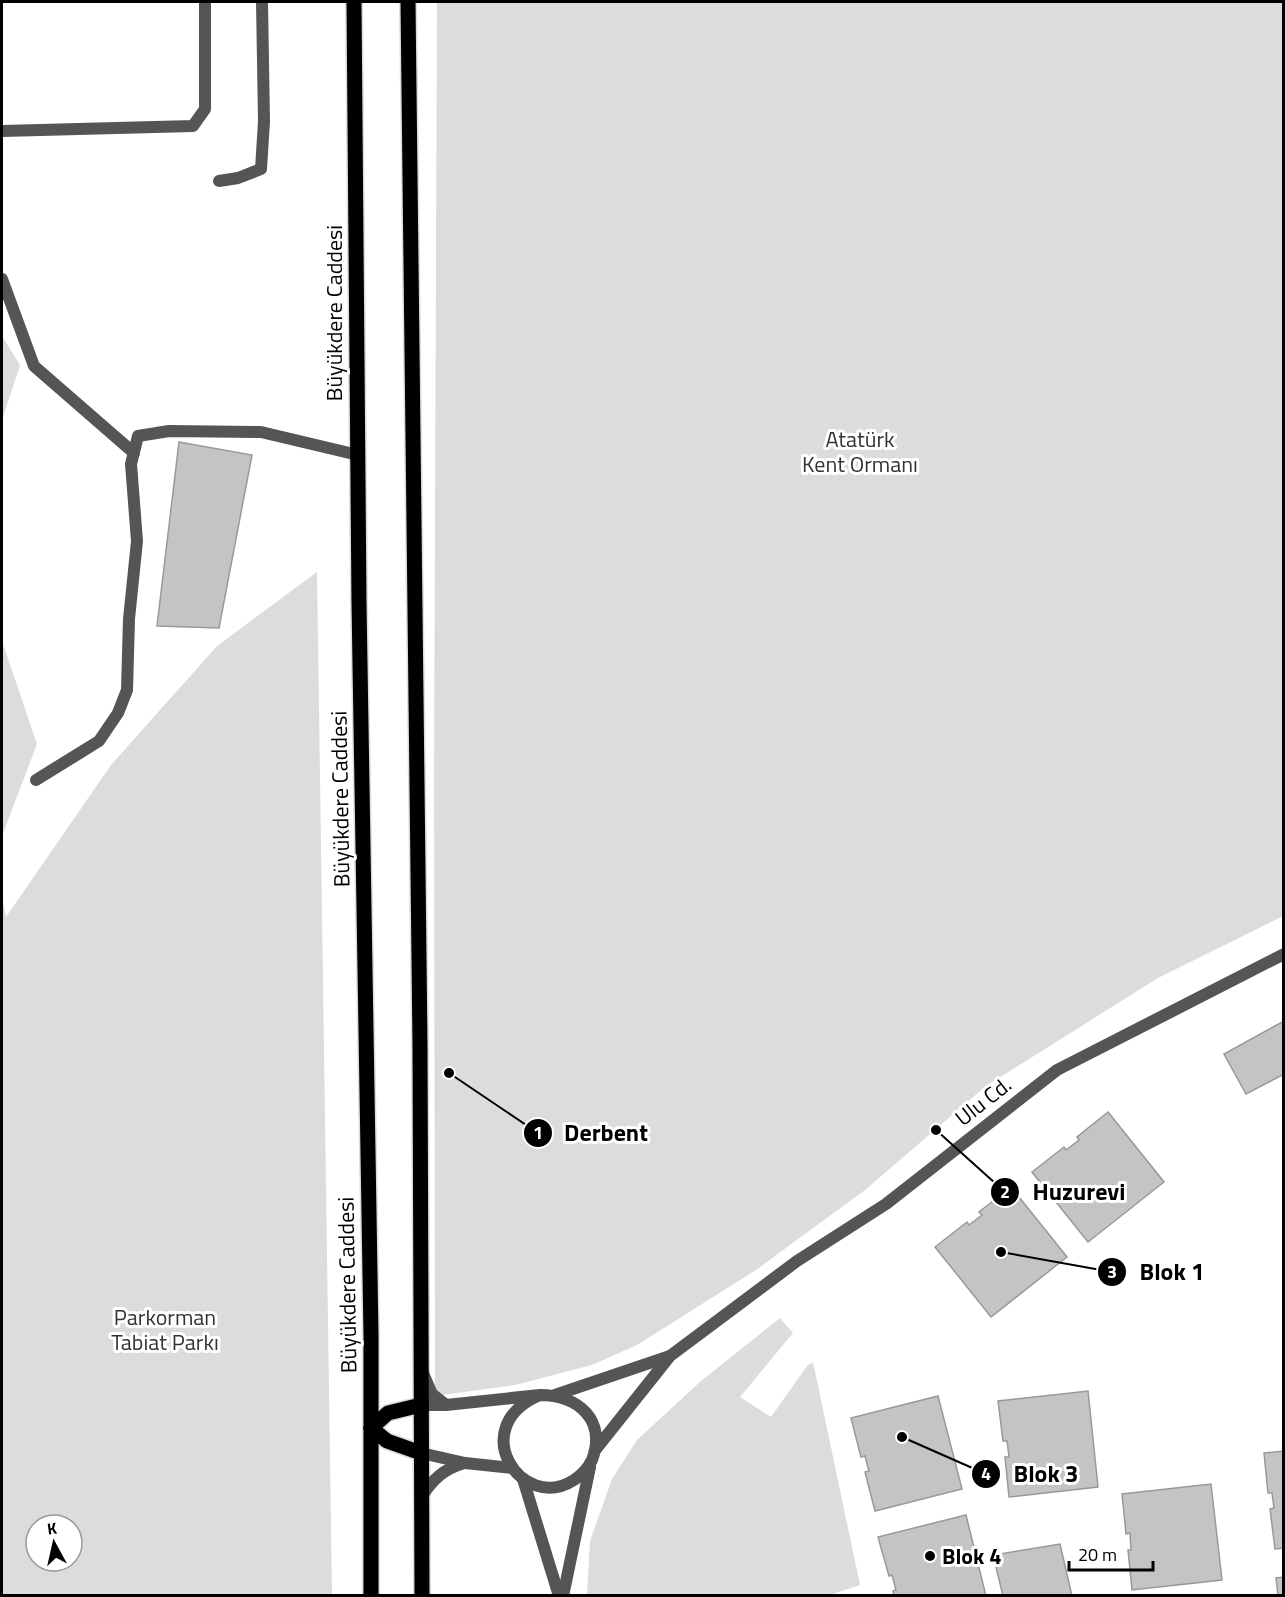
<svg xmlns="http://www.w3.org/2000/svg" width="1285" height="1597" viewBox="0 0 1285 1597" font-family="'Titillium Web',sans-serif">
  <rect width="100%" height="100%" fill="#fff"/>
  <g fill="#dcdcdc" fill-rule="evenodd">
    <path d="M437,2H1283V916L1158,978L986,1086L865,1190L756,1270L637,1345L592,1365L515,1385L435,1396L434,776Z"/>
    <path d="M2,336L20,365L2,420Z"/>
    <path d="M317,572L332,1595H2V896L6,917L111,765L217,646ZM36,1525H72V1561H36Z"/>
    <path d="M2,641L37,744L2,836Z"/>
    <path d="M780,1318L793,1333L740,1397L771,1417L807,1366L813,1362L860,1585L827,1596L587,1595L590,1541L612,1479L637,1440L701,1381Z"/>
  </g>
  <g fill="#c4c4c4" stroke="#999" stroke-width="1.5">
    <path d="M179,442L252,455L219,628L157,626Z"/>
    <path d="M1284,1021V1074L1246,1094L1224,1054Z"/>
    <path d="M1108,1112L1164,1182L1088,1242L1032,1172L1064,1147L1066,1150L1079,1140L1077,1137Z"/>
    <path d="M1011,1187L1067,1257L991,1317L935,1247L967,1222L969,1225L982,1215L979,1212Z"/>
    <path d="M1088,1391L1098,1487L1009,1497L1005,1457H1009L1007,1441H1003L998,1401Z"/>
    <path d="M938,1396L962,1489L875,1511L865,1472L869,1471L865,1456L861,1457L851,1418Z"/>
    <path d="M1284,1451V1548L1275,1549L1270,1509L1274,1508L1272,1493H1268L1264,1453Z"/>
    <path d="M1211,1484L1222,1580L1132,1590L1128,1550H1131L1130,1533L1126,1534L1122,1494Z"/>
    <path d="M966,1515L986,1596H894L893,1591L896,1590L892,1575L889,1576L878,1537Z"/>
    <path d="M1060,1544L1072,1596H1003L993,1555Z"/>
    <path d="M1284,1577V1596H1278L1276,1578Z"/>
  </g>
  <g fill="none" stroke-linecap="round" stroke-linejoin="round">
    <g stroke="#dbdbdb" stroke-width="18">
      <g id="primary">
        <path d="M354,2L359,603L371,1335V1596"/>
        <path d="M408,2L420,1045L422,1596"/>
        <path d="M371,1428L387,1441L421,1453"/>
        <path d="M371,1428L388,1413L421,1405"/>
      </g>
    </g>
    <g stroke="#555" stroke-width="12">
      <path d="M2,131L193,126L205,109V2"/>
      <path d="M219,181L238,178L261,169L264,121L262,2"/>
      <path d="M2,279L34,366L134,453"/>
      <path d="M36,780L99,741L118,713L127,690L129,619L137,541L131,464L138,436L169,431L261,432L358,455"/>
    </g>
    <g stroke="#555" stroke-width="12">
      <path d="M423,1373L432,1394L446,1405"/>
      <path d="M555,1395L670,1356"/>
      <path d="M421,1405H446L540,1395C578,1395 607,1420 592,1460C588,1468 582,1475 574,1480C521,1514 465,1426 540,1395"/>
      <path d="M596,1449L670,1356L797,1261L886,1204L1057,1070L1284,954"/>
      <path d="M421,1453L465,1463L512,1468"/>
      <path d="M523,1479L559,1596"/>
      <path d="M422,1496C433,1479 444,1469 464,1463"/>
      <path d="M563,1596L590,1467"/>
    </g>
    <use href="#primary" stroke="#000" stroke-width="15"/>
  </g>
  <circle fill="#000" stroke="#fff" stroke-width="2" cx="930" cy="1556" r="6"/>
  <g text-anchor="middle" stroke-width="6" stroke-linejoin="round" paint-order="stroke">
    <g font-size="22" fill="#000" stroke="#fff">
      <text transform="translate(334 313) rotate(-90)" y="8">Büyükdere Caddesi</text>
      <text transform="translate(340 799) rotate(-91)" y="8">Büyükdere Caddesi</text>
      <text transform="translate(983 1101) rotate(-38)" y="8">Ulu Cd.</text>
      <text transform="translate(347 1285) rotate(-91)" y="8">Büyükdere Caddesi</text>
    </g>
    <g font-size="22" fill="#333" stroke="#fff">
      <text x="860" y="447">Atatürk<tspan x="860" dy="25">Kent Ormanı</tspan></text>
      <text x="165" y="1325">Parkorman<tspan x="165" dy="25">Tabiat Parkı</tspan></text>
    </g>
    <g font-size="22" font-weight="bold" fill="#000" stroke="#fff" text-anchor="start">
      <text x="942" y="1564">Blok 4</text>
    </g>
  </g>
  <path fill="none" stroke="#000" stroke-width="2" d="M449 1073L538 1133M936 1130L1005 1192M1001 1252L1112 1272M902 1437L986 1474"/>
  <g fill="#000" stroke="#fff" stroke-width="2">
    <circle cx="449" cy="1073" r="6"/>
    <circle cx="936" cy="1130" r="6"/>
    <circle cx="1001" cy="1252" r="6"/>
    <circle cx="902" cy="1437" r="6"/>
    <circle cx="538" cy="1133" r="15"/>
    <circle cx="1005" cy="1192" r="15"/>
    <circle cx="1112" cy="1272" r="15"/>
    <circle cx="986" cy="1474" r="15"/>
  </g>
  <g font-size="18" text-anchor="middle" font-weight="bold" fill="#fff">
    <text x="538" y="1139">1</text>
    <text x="1005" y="1198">2</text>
    <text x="1112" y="1278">3</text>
    <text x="986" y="1480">4</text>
  </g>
  <g font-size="24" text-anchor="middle" font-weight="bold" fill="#000" stroke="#fff" stroke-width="6" stroke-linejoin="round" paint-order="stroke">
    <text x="606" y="1141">Derbent</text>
    <text x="1079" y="1200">Huzurevi</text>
    <text x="1172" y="1280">Blok 1</text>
    <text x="1046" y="1482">Blok 3</text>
  </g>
  <rect width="1285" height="1597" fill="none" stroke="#000000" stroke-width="6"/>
  <g transform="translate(54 1543) rotate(352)"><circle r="28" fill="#ffffff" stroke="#999999" stroke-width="1.5"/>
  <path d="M0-4.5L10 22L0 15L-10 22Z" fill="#000000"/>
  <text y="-9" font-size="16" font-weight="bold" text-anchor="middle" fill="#000000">K</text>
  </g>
  <path d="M1069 1561v9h84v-9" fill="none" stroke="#000000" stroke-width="3"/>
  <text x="1078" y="1561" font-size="18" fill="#000000" stroke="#ffffff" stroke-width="4.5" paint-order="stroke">20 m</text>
</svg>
